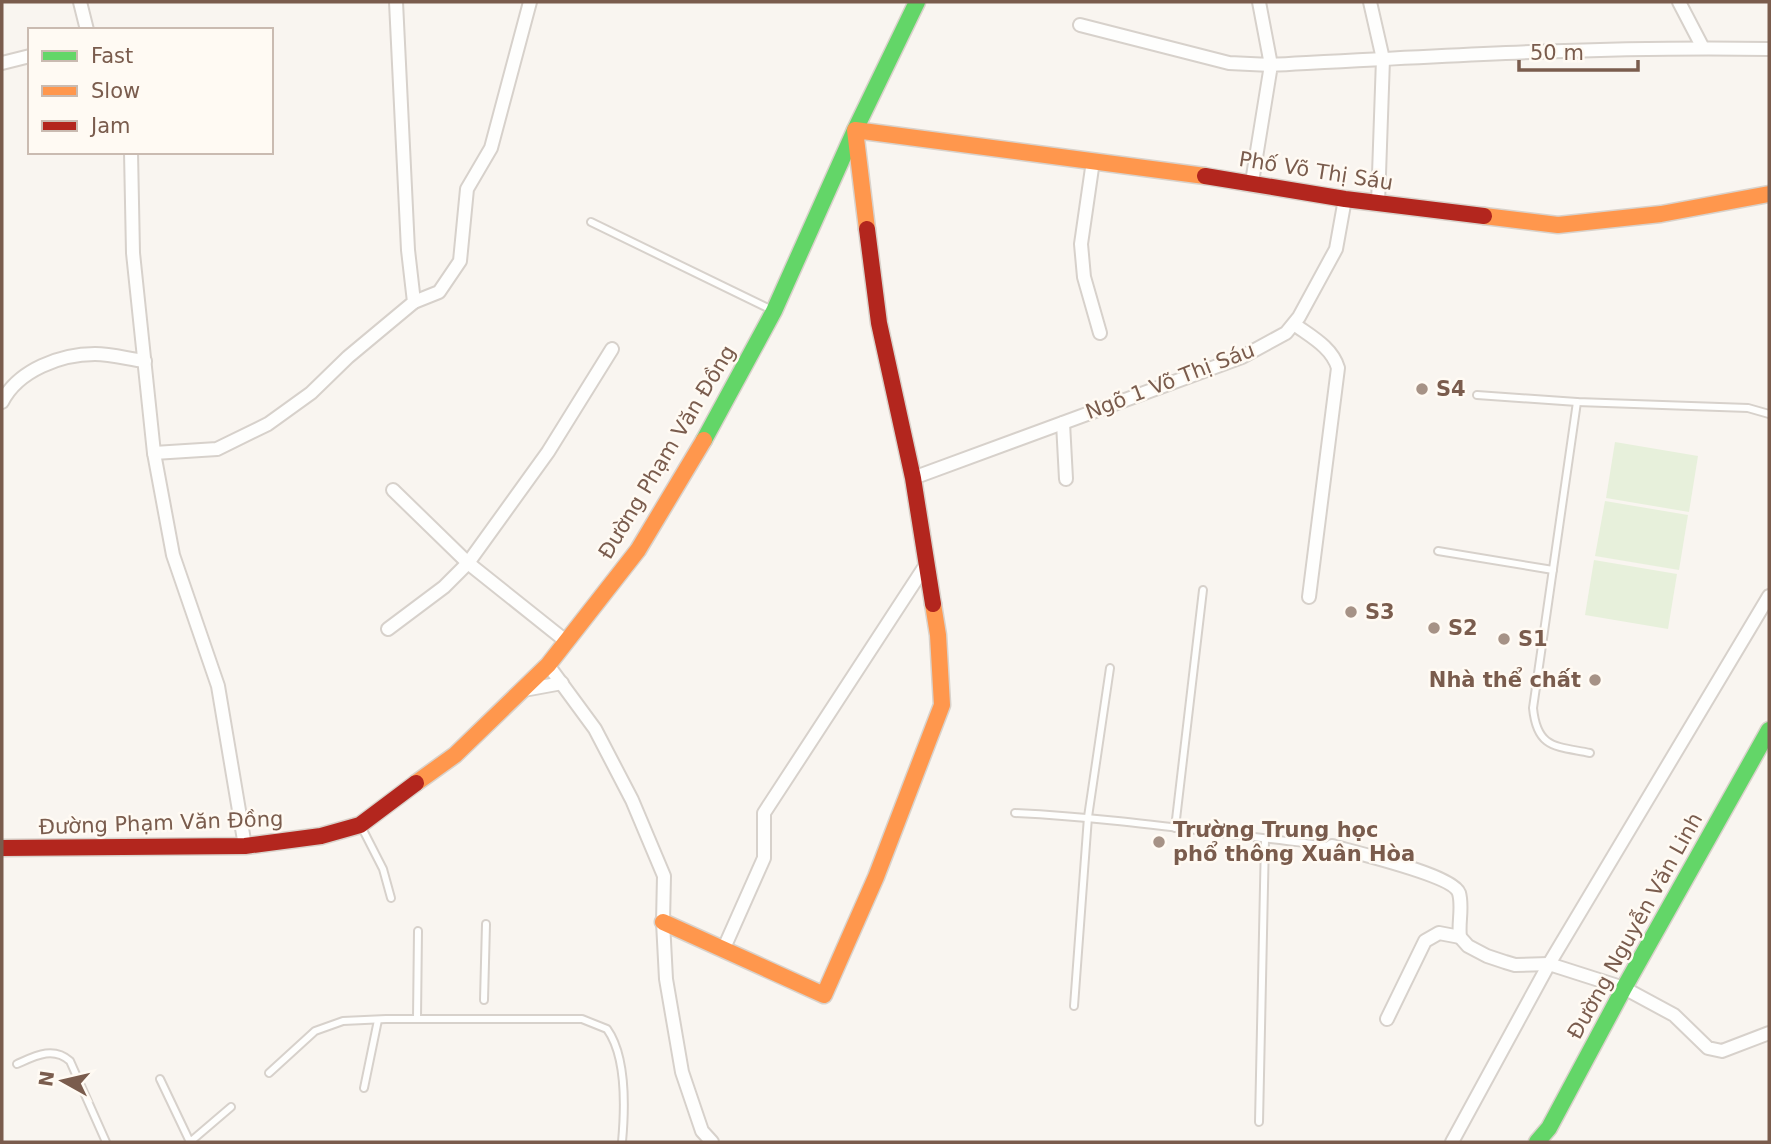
<svg xmlns="http://www.w3.org/2000/svg" width="1771" height="1144" viewBox="0 0 1771 1144" font-family="'DejaVu Sans',sans-serif">
  <rect width="100%" height="100%" fill="#f9f5f0"/>
  <g fill="#e7f0db">
    <path d="M1615,442L1698,456L1689,512L1606,498Z"/>
    <path d="M1605,501L1688,515L1679,570L1595,556Z"/>
    <path d="M1594,560L1677,574L1668,629L1585,615Z"/>
  </g>
  <g fill="none" stroke-linecap="round" stroke-linejoin="round">
    <g stroke="#d7d1cb" stroke-width="10">
      <g id="lane">
        <path d="M591,222L772,310"/>
        <path d="M1477,395L1577,402L1748,408L1769,414"/>
        <path d="M1577,402L1533,708C1537,749 1556,746 1590,753"/>
        <path d="M1438,551L1553,570"/>
        <path d="M1015,813C1121,818 1226,835 1332,846"/>
        <path d="M361,826L383,869L391,898"/>
        <path d="M1175,828L1203,590"/>
        <path d="M484,1000L486,924"/>
        <path d="M1074,1006L1088,817L1110,668"/>
        <path d="M417,1019L418,931"/>
        <path d="M17,1064C35,1056 53,1046 70,1061L106,1142"/>
        <path d="M269,1073L315,1031L343,1021L386,1019H582L607,1029C627,1057 625,1109 622,1142"/>
        <path d="M160,1079L190,1142L231,1107"/>
        <path d="M364,1088L378,1020"/>
        <path d="M1259,1122L1265,839"/>
      </g>
    </g>
    <g stroke="#d7d1cb" stroke-width="16">
      <g id="street">
        <path d="M80,2L87,30"/>
        <path d="M1370,2L1383,59L1378,203"/>
        <path d="M1679,2L1703,48"/>
        <path d="M1080,25L1229,63L1271,65L1259,2"/>
        <path d="M2,63L30,56"/>
        <path d="M131,152L133,253L154,453L173,555L218,686L245,846"/>
        <path d="M1093,161L1081,244L1084,277L1100,333"/>
        <path d="M1252,182L1271,65C1437,56 1603,46 1769,49"/>
        <path d="M414,302L439,292L460,261L467,189L491,148L530,2"/>
        <path d="M1294,324C1310,336 1332,347 1338,368L1309,597"/>
        <path d="M2,402C18,370 61,354 95,354C111,354 129,359 145,361"/>
        <path d="M1063,423L1066,479"/>
        <path d="M154,453L217,449L268,424L311,393L348,357L414,302L408,250L396,2"/>
        <path d="M913,478L1242,357L1286,333L1299,317L1336,249L1345,199"/>
        <path d="M393,490L468,563L567,642"/>
        <path d="M388,629L444,587L468,563L548,452L612,349"/>
        <path d="M548,665L595,729L632,800L664,876L663,922L666,979L682,1072L702,1131L712,1142"/>
        <path d="M524,690L562,683"/>
        <path d="M1332,846C1353,852 1453,875 1459,893C1463,907 1458,923 1460,937L1468,946L1487,956L1505,962L1515,965L1549,964L1624,988L1674,1015L1708,1048L1722,1051L1769,1033"/>
        <path d="M724,948L764,858V813L927,563"/>
        <path d="M1387,1019L1425,941L1439,933L1460,937"/>
        <path d="M1452,1142L1549,964L1769,596"/>
      </g>
    </g>
    <g stroke="#d9d2cb" stroke-width="19">
      <g id="fast">
        <path d="M704,440L774,311L855,130L917,2"/>
        <path d="M1537,1142L1549,1128L1624,988L1769,730"/>
      </g>
    </g>
    <g stroke="#d9d2cb" stroke-width="19">
      <g id="slow">
        <path d="M1484,216L1558,225L1661,214L1769,194"/>
        <path d="M867,229L855,130L1205,176"/>
        <path d="M416,783L455,755L548,665L638,550L704,440"/>
        <path d="M663,922L824,995L876,877L942,705L938,635L933,604"/>
      </g>
    </g>
    <g stroke="#d9d2cb" stroke-width="19">
      <g id="jam">
        <path d="M1205,176L1345,199L1484,216"/>
        <path d="M867,229L879,323L913,478L933,604"/>
        <path d="M2,848L245,846L321,836L360,825L416,783"/>
      </g>
    </g>
    <use href="#lane" stroke="#fefefd" stroke-width="6"/>
    <use href="#street" stroke="#fefefd" stroke-width="12"/>
    <use href="#fast" stroke="#63d668" stroke-width="16"/>
    <use href="#slow" stroke="#ff974d" stroke-width="16"/>
    <use href="#jam" stroke="#b3261e" stroke-width="16"/>
  </g>
  <g fill="#a69286" stroke="#fffaf3" stroke-width="2.5">
    <circle cx="1422" cy="389" r="7"/>
    <circle cx="1351" cy="612" r="7"/>
    <circle cx="1434" cy="628" r="7"/>
    <circle cx="1504" cy="639" r="7"/>
    <circle cx="1595" cy="680" r="7"/>
    <circle cx="1159" cy="842" r="7"/>
  </g>
  <g text-anchor="middle" stroke-width="5" stroke-linejoin="round" paint-order="stroke">
    <g font-size="21" fill="#7a5c4d" stroke="#fffaf3">
      <text transform="translate(1316 171) rotate(9)" y="7">Phố Võ Thị Sáu</text>
      <text transform="translate(1170 381) rotate(-21)" y="7">Ngõ 1 Võ Thị Sáu</text>
      <text transform="translate(667 452) rotate(-59)" y="7">Đường Phạm Văn Đồng</text>
      <text transform="translate(161 823) rotate(-2)" y="7">Đường Phạm Văn Đồng</text>
      <text transform="translate(1635 926) rotate(-61)" y="7">Đường Nguyễn Văn Linh</text>
    </g>
    <g font-size="21" font-weight="bold" fill="#7a5c4d" stroke="#fffaf3" text-anchor="start">
      <text x="1436" y="396">S4</text>
      <text x="1365" y="619">S3</text>
      <text x="1448" y="635">S2</text>
      <text x="1518" y="646">S1</text>
      <text x="1581" y="687" text-anchor="end">Nhà thể chất</text>
      <text x="1173" y="837">Trường Trung học<tspan x="1173" dy="24">phổ thông Xuân Hòa</tspan></text>
    </g>
  </g>
  <rect width="1771" height="1144" fill="none" stroke="#7a5c4d" stroke-width="7"/>
  <rect x="28" y="28" width="245" height="126" fill="#fffaf3" stroke="#cabbb1" stroke-width="2"/>
  <rect x="42" y="51" width="35" height="10" fill="#63d668" stroke="#cabbb1" stroke-width="2"/>
  <text x="91" y="63" font-size="21" fill="#7a5c4d">Fast</text>
  <rect x="42" y="86" width="35" height="10" fill="#ff974d" stroke="#cabbb1" stroke-width="2"/>
  <text x="91" y="98" font-size="21" fill="#7a5c4d">Slow</text>
  <rect x="42" y="121" width="35" height="10" fill="#b3261e" stroke="#cabbb1" stroke-width="2"/>
  <text x="91" y="133" font-size="21" fill="#7a5c4d">Jam</text>
  <g transform="translate(63 1081) rotate(278)" stroke="#fffaf3" stroke-width="5" paint-order="stroke">
  <path d="M0-5L12 26L0 18L-12 26Z" fill="#7a5c4d"/>
  <text y="-10" font-size="19" font-weight="bold" text-anchor="middle" fill="#7a5c4d">N</text>
  </g>
  <path d="M1519 60v10h119v-10" fill="none" stroke="#7a5c4d" stroke-width="3.5"/>
  <text x="1530" y="60" font-size="21" fill="#7a5c4d" stroke="#fffaf3" stroke-width="5" paint-order="stroke">50 m</text>
</svg>
